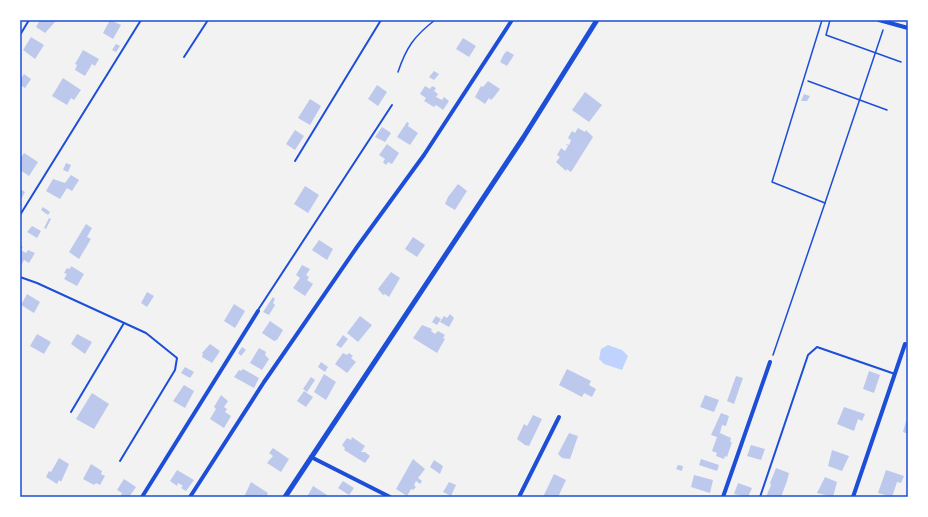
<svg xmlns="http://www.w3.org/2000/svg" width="928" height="517" viewBox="0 0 928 517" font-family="'Nunito Sans',sans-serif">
  <rect width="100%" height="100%" fill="#f2f2f2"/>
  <path fill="#bfd3fe" d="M608,345L622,350L628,356L622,370L604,364L599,359L601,349Z"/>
  <g fill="#bdc9ec">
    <path d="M40,20H52L55,22L45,33L36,27Z"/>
    <path d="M110,20L121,25L113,39L103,33Z"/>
    <path d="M31,37L44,45L35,59L23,50Z"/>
    <path d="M463,38L476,46L469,57L456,49Z"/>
    <path d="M116,44L120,46L116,52L112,50Z"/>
    <path d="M83,50L99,59L95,66L92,64L85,76L75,70L77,65L75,64Z"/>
    <path d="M507,51L514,55L507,66L500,62L504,54Z"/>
    <path d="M434,71L439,74L434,80L429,77Z"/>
    <path d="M24,74L31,79L25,88L20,85V80Z"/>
    <path d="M63,78L81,90L74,100L71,98L67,105L52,96Z"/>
    <path d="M488,81L500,89L494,97L491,100L489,98L485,104L475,97L481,86L483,87Z"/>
    <path d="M377,85L387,92L378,106L368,99Z"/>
    <path d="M425,86L430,89L432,86L436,88L434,91L438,94L436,97L442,100L444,97L449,101L443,110L436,105L434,107L424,101L426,98L420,94Z"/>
    <path d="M585,92L602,105L589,122L572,110Z"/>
    <path d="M804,94L810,96L807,101H801Z"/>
    <path d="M310,99L321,106L310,125L298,118Z"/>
    <path d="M407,122L409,123L408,126L418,133L410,145L397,137Z"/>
    <path d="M382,127L391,133L385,142L375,137Z"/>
    <path d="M578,128L585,132L586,130L593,137L571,172L567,169L566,171L556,162L560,157L557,155L561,148L565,151L568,146L565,144L569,145L571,140L568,138L572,131L575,133Z"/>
    <path d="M295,130L304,136L295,150L286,144Z"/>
    <path d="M387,144L399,153L392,164L388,162L386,165L383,162L385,159L379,155Z"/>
    <path d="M24,153L38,162L29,176L20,170V159Z"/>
    <path d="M66,163L71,165L68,172L63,170Z"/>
    <path d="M71,175L79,180L72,191L67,188L60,199L46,191L53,179L65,183Z"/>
    <path d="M458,184L467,191L455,210L445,204L448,197Z"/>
    <path d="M305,186L319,195L308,213L294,204Z"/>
    <path d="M20,189L25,192L20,201Z"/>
    <path d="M43,207L50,212L48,215L41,210Z"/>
    <path d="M49,218L51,219L46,229L44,228Z"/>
    <path d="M86,224L92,228L87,237L91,239L79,259L69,252Z"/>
    <path d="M32,226L41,231L37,238L27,232Z"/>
    <path d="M413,237L425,245L417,257L405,249Z"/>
    <path d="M319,240L333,249L327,260L312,250Z"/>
    <path d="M20,246L23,247L21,250L26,253L28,250L35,253L29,263L24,260L20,267Z"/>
    <path d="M302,265L310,269L306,275L309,277L307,280L313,284L305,296L293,288L300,278L296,275Z"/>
    <path d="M71,266L84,274L77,286L64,279L67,274L64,273L67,268L70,269Z"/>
    <path d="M391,272L400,278L389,297L385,294L383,295L378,289Z"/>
    <path d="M147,292L154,296L147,307L141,303Z"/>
    <path d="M27,294L40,302L34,313L21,305Z"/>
    <path d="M273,297L275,299L273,303L275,305L269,315L263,312Z"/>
    <path d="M234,304L245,311L235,328L224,321Z"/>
    <path d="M450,314L454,318L449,327L440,322L444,316L447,318Z"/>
    <path d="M360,316L372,325L358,342L347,333Z"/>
    <path d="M436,316L441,319L437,325L432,322Z"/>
    <path d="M270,321L283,330L277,340L274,341L262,333Z"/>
    <path d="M422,325L432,329L431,331L435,334L438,331L445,335L443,338L445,339L437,353L413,338Z"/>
    <path d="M37,334L51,342L44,354L30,346Z"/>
    <path d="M77,334L92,342L85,354L71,344Z"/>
    <path d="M343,335L348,339L341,348L336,345Z"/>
    <path d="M210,344L220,351L212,363L202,357L203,354L202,353Z"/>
    <path d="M242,347L246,350L241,356L238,353Z"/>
    <path d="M259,348L266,352L265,355L269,359L262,370L250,363Z"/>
    <path d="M343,353L347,355L349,353L353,356L351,358L356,362L347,373L335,364Z"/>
    <path d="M321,362L328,367L325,372L318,367Z"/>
    <path d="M185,367L194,372L190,378L181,373Z"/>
    <path d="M243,369L259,378L254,388L234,377L239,370L241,371Z"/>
    <path d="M567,369L591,381L589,385L596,389L592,397L584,393L582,397L559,385Z"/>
    <path d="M869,371L880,375L874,393L863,389Z"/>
    <path d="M324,374L336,382L326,400L314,392Z"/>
    <path d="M736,376L743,378L734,404L727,401Z"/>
    <path d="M311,377L315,380L307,392L303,389Z"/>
    <path d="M184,385L194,391L185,408L173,401Z"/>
    <path d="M304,391L313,397L306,407L297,401Z"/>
    <path d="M92,393L109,404L94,429L76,419Z"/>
    <path d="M221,395L228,401L224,407L227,409L225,412L231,416L224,428L210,419L216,409L214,407Z"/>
    <path d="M705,395L719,400L714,412L700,407Z"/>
    <path d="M844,407L865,414L862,421L858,419L854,431L837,424Z"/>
    <path d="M721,413L729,416L726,426L722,425L720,433L731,438L730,442H732L727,457L725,456L724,459L716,456L717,453L712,451L717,437L711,435Z"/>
    <path d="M533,415L542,419L529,446L525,445L517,439L524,424L527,426Z"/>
    <path d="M906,421L908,422V434L903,432Z"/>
    <path d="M569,433L578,436L570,459L562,458L558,454Z"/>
    <path d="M352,437L365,446L361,452H365L370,456L365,463L344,450L345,448L342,445L347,438L351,440Z"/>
    <path d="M751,445L765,449L761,460L747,456Z"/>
    <path d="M273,448L289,459L281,472L267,463L273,456L269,453Z"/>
    <path d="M832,450L849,456L842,471L828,466Z"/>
    <path d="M59,458L69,464L61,482L59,480L57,484L46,477L49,471L51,472Z"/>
    <path d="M413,459L425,469L418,478L422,481L420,484L416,481L414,485L416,487L413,490L411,489L407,496L396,489Z"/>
    <path d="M701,459L719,465L717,471L699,465Z"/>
    <path d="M434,460L443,466L440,474L430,467Z"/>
    <path d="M91,464L102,471L101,474L105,476L100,485L96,483L94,485L83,479Z"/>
    <path d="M678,465L683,466L682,471L676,469Z"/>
    <path d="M776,468L789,473L787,481L781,497H766L771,485L770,483Z"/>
    <path d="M177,470L194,480L186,491L181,488L183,486L178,483L177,486L170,481Z"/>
    <path d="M886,470L904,476L901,483L897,482L892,497L878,493Z"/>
    <path d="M554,474L566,480L558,497H543Z"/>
    <path d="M694,475L713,480L710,493L691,487Z"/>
    <path d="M825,477L837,482L833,497L817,493Z"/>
    <path d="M124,479L136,487L129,497H124L121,495L122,493L117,490Z"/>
    <path d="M343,481L354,488L349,495L338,488Z"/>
    <path d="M251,482L268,493L266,497H244Z"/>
    <path d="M449,482L456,485L451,496L443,492Z"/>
    <path d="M738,483L752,488L748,497L734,494Z"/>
    <path d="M313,486L327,495L326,497H307Z"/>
  </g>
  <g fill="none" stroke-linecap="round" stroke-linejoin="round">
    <g stroke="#1d4ed8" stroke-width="1.5">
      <path d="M830,20L826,35L901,62"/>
      <path d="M398,72C406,48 414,36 435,20"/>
      <path d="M808,81L887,110"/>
      <path d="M825,203L883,30"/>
      <path d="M773,355L825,203L772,182L822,20"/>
    </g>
    <g stroke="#1d4ed8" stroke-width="2">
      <path d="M20,35L29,20"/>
      <path d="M184,57L208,20"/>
      <path d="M295,161L381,20"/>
      <path d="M20,215L141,20"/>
      <path d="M20,277L37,283L146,333L177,358L175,370L120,461"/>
      <path d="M258,310L392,105"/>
      <path d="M71,412L124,323"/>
      <path d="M760,497L808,355L817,347L895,374"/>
    </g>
    <g stroke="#1d4ed8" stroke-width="4">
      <path d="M879,20L908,28"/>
      <path d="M311,457L390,497"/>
      <path d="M142,497L258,311"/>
      <path d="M190,497L264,382L357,247L424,155L512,20"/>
      <path d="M519,497L559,417"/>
      <path d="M723,497L770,362"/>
      <path d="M853,497L905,344"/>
    </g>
    <path stroke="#1d4ed8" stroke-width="5" d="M285,497L523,138L597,20"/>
  </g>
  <rect width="928" height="517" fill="none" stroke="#ffffff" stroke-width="42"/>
  <rect x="21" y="21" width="886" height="475" fill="none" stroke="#1d4ed8" stroke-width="1.5"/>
</svg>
